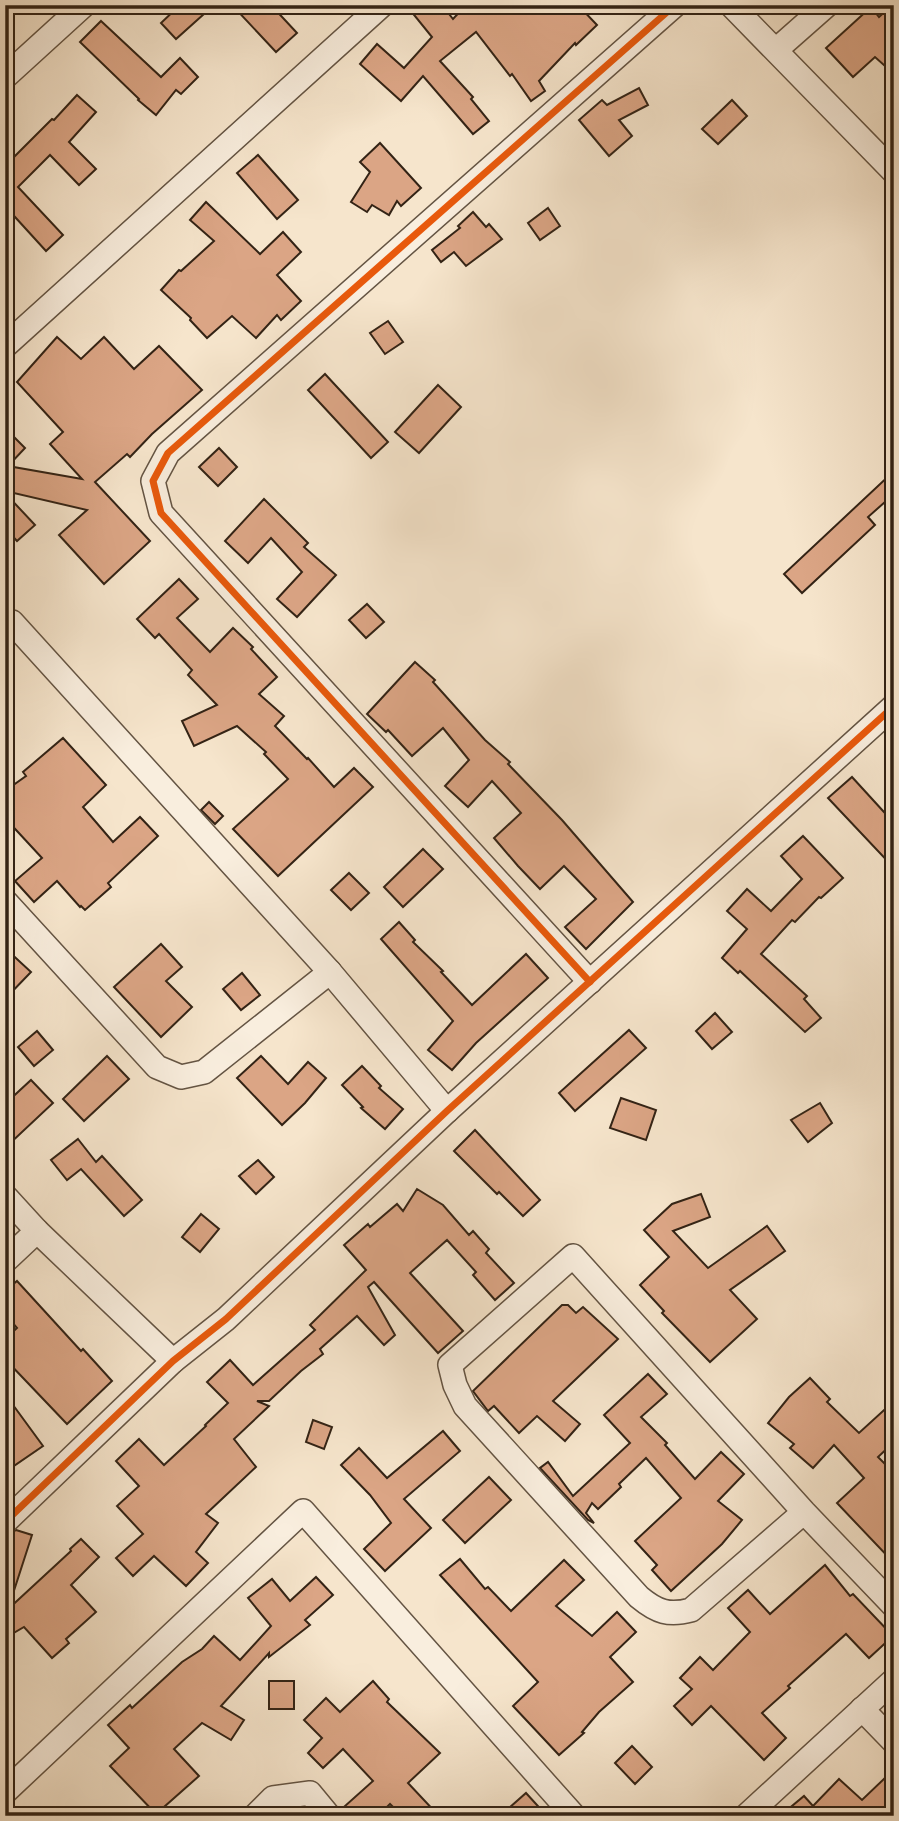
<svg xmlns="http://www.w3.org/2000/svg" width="899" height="1821" viewBox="0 0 899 1821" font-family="'Gentium Book Plus',serif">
  <rect width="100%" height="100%" fill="#f6e5cc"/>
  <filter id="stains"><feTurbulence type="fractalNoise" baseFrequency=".00286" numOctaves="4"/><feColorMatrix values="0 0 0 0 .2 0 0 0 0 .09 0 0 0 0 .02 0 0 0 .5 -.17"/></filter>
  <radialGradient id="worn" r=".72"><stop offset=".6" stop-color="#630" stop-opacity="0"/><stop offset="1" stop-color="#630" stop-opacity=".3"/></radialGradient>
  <g fill="#dba585" stroke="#332315" stroke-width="2">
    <path d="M180,5H214L176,39L161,23Z"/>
    <path d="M232,5H271L297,33L276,52Z"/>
    <path d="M406,5H442L453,19L466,5H578L597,25L576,45L575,43L539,81L545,91L531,101L512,74L510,76L476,32L440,61L473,97L471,99L489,121L473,134L423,76L401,101L360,64L377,44L404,68L432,37Z"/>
    <path d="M892,5H894V74L875,57L853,77L826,48L871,7L879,17Z"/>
    <path d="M101,21L161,77L180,58L198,77L181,94L176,90L156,115L138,100L139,99L80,42Z"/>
    <path d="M639,88L648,105L619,120L632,136L609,156L579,120L602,100L607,105Z"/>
    <path d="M77,95L96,112L69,142L96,169L79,185L50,155L18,187L63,235L46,251L5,206V166L52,119L54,120Z"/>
    <path d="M732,100L747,116L718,144L702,129Z"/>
    <path d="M380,143L421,188L401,206L397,201L389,215L372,205L367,212L351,202L370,172L360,162Z"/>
    <path d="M258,155L298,200L277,219L237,173Z"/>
    <path d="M206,202L260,254L283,232L301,252L277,275L301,301L281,320L277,315L256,338L232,316L207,338L190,320L191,318L161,290L179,270L181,271L214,241L190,220Z"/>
    <path d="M548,208L560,226L540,240L528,223Z"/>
    <path d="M473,212L486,227L489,224L502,239L466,266L454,252L441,262L432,250L460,228L458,226Z"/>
    <path d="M388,321L403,342L385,354L370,333Z"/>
    <path d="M57,337L81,359L104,337L134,369L159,346L202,390L152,434L130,457L127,454L95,482L150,541L104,584L59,535L87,510L5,491V428L25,448L8,466L82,479L50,444L63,432L17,382Z"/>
    <path d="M325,374L388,442L371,458L308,390Z"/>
    <path d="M438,385L461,407L419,453L395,432Z"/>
    <path d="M219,448L237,467L218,486L199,467Z"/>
    <path d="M894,471V494L868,517L875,525L802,593L784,574Z"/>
    <path d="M5,493L35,525L17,541L5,528Z"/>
    <path d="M264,499L308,543L304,547L336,575L297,617L277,599L302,572L271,538L248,563L225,541Z"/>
    <path d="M179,579L198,599L177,618L210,652L233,628L253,647L251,649L277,677L259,694L284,716L275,726L307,759L308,758L334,787L354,768L373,787L278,876L233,829L288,779L264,754L266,752L237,726L194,746L182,721L217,705L188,675L192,670L159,634L155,638L137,619Z"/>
    <path d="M367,604L384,622L366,638L349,620Z"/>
    <path d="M415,662L435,680L433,682L485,740L510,762L508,764L562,820L633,902L586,949L565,927L596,899L564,866L540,889L518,866L494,838L521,813L492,781L468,807L445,786L469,760L443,728L412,756L388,730L386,732L367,714Z"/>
    <path d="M63,738L106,785L83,807L113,842L140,817L158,836L108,883L111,887L85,910L81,906L80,907L57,881L34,902L15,881L42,858L5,818V791L26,776L23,772Z"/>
    <path d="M852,777L894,823V868L828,798Z"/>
    <path d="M209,802L223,816L215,824L201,810Z"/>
    <path d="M803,836L843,878L821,898L819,897L795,922L792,920L761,954L807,996L804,999L821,1018L805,1032L740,971L738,973L722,958L747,929L727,911L747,889L771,911L802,879L781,856Z"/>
    <path d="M423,849L443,869L403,907L384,887Z"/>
    <path d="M349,873L369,893L351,910L331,890Z"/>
    <path d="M399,922L415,940L413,942L443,971L441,972L472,1005L526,954L548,978L476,1043L452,1070L428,1050L453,1021L381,939Z"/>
    <path d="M161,944L182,967L166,981L192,1007L161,1037L114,987Z"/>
    <path d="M5,948L31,972L5,999Z"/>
    <path d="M242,973L260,995L241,1010L223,989Z"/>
    <path d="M715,1013L732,1032L712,1049L696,1031Z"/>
    <path d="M629,1030L646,1048L575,1111L559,1093Z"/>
    <path d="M37,1031L53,1050L34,1066L18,1047Z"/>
    <path d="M107,1056L129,1079L84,1121L63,1099Z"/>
    <path d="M261,1056L288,1084L308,1062L326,1078L305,1103L282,1125L237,1078Z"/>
    <path d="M362,1066L381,1086L379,1088L403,1109L385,1129L361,1108L363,1107L342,1085Z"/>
    <path d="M31,1080L53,1103L5,1148V1104Z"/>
    <path d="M621,1098L656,1110L646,1140L610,1128Z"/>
    <path d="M820,1103L832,1123L808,1142L791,1120Z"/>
    <path d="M475,1130L540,1200L523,1216L499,1192L497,1194L454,1151Z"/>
    <path d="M78,1139L96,1162L102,1156L142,1200L124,1216L81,1169L67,1180L51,1160Z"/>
    <path d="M258,1160L274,1177L256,1194L239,1176Z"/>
    <path d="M417,1189L443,1205L469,1235L473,1231L489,1249L486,1253L514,1283L495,1300L473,1275L476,1272L447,1240L410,1273L463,1331L438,1353L374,1282L368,1287L395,1335L384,1345L357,1316L320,1349L323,1354L301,1371L269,1401H257L269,1406L234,1439L256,1467L206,1514L218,1523L196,1552L208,1563L186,1586L154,1556L133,1576L116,1558L143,1534L117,1506L139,1486L116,1461L139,1439L164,1465L206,1426L205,1425L228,1403L207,1382L230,1360L253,1385L315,1330L310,1325L366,1270L344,1245L368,1224L370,1227L397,1204L403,1211Z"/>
    <path d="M701,1194L710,1217L673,1231L708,1268L767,1226L785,1251L730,1290L757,1319L710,1362L662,1313L664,1311L640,1285L669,1257L644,1230L672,1204Z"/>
    <path d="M201,1214L219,1229L200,1252L182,1237Z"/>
    <path d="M17,1281L81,1351L83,1349L112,1381L67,1424L5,1359V1339L17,1328L5,1314V1291Z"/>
    <path d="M562,1305H568L576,1313L583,1307L618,1339L553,1401L580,1424L565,1441L537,1416L519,1433L494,1406L488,1411L473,1391Z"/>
    <path d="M648,1374L667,1394L641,1417L667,1443L665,1445L695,1479L721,1452L744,1474L718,1501L742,1520L722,1544L671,1591L652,1570L657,1565L635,1541L681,1498L646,1458L619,1484L621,1487L598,1509L592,1503L586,1513L594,1523L588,1520L540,1468L548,1462L573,1496L630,1443L604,1415Z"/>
    <path d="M810,1378L830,1399L827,1402L859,1433L894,1401V1442L878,1457L894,1473V1563L837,1503L864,1478L834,1445L813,1468L790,1448L794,1444L768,1423L789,1397Z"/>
    <path d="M5,1394L43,1446L5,1472Z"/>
    <path d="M313,1420L332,1427L324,1449L306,1442Z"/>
    <path d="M443,1431L460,1451L404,1499L431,1528L385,1571L364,1549L391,1523L370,1495L341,1465L359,1448L387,1478Z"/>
    <path d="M489,1477L511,1500L465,1543L443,1520Z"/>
    <path d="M16,1530L32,1535L9,1606L5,1605V1541L7,1536Z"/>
    <path d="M81,1539L99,1557L71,1585L96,1612L66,1639L69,1643L52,1658L24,1627L5,1638V1612L71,1551L70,1549Z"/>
    <path d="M460,1559L485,1589L488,1587L511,1611L564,1560L584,1580L556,1606L592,1636L617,1612L636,1632L610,1657L633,1682L599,1712L582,1732L584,1733L559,1755L513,1706L538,1682L440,1575Z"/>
    <path d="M825,1565L850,1596L853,1594L893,1636L869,1658L846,1634L788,1686L790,1688L762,1713L786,1738L764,1760L711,1706L692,1725L674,1706L692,1689L680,1678L700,1657L713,1670L750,1632L728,1608L748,1590L770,1614Z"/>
    <path d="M316,1577L333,1595L305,1620L310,1625L269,1657V1653L221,1706L244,1720L231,1740L202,1723L174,1749L199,1776L156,1814L110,1766L129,1748L108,1725L130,1705L132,1708L182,1662L202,1649L214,1636L240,1660L271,1626L248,1598L272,1579L290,1601Z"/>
    <rect x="269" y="1681" width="25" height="28"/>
    <path d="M373,1681L389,1699L387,1702L440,1753L408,1783L439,1816H402L390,1804L378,1816H354L345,1806L373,1781L343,1749L323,1768L308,1753L322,1738L304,1720L326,1698L340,1712Z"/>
    <path d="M632,1746L652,1767L635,1784L615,1763Z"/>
    <path d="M886,1777L894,1785V1808L886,1816H780L804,1796L813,1806L839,1779L862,1800Z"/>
    <path d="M526,1793L547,1816H500Z"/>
  </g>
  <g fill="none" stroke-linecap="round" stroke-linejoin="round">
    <g stroke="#645443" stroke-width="26">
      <g id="street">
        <path d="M731,5L894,172"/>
        <path d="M776,50L827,5"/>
        <path d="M5,77L84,5"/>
        <path d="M5,346L382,5"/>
        <path d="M5,622H12L330,972L447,1111"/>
        <path d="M5,901L157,1067L181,1077L204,1072L330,972"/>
        <path d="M590,982L161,513L153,481L168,453L675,5"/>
        <path d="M5,1196L37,1231L173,1361"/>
        <path d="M5,1261L37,1231"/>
        <path d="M804,1512L691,1610C669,1616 657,1612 639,1597L465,1406L455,1385L450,1365L573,1256L804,1512L894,1606"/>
        <path d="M5,1522L173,1361L226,1319L447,1111L894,706"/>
        <path d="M862,1709L894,1742"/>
        <path d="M5,1792L303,1511L574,1816"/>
        <path d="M255,1816L273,1798L310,1793L329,1816"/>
        <path d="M746,1816L894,1680"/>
      </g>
    </g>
    <use href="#street" stroke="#f9eede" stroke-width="23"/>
    <g stroke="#f9eede" stroke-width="11">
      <g id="cycleway">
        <path d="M590,982L161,513L153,481L168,453L675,5"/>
        <path d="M5,1522L173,1361L226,1319L447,1111L894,706"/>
      </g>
    </g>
    <use href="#cycleway" stroke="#e8590c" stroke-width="7"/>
  </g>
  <rect width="899" height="1821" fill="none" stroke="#f6e5cc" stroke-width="28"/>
  <rect x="7" y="7" width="885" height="1807" fill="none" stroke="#332315" stroke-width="3.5"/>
  <rect x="14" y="14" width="871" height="1793" fill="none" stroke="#332315" stroke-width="2"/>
  <rect width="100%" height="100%" filter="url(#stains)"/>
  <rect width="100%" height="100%" fill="url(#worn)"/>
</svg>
